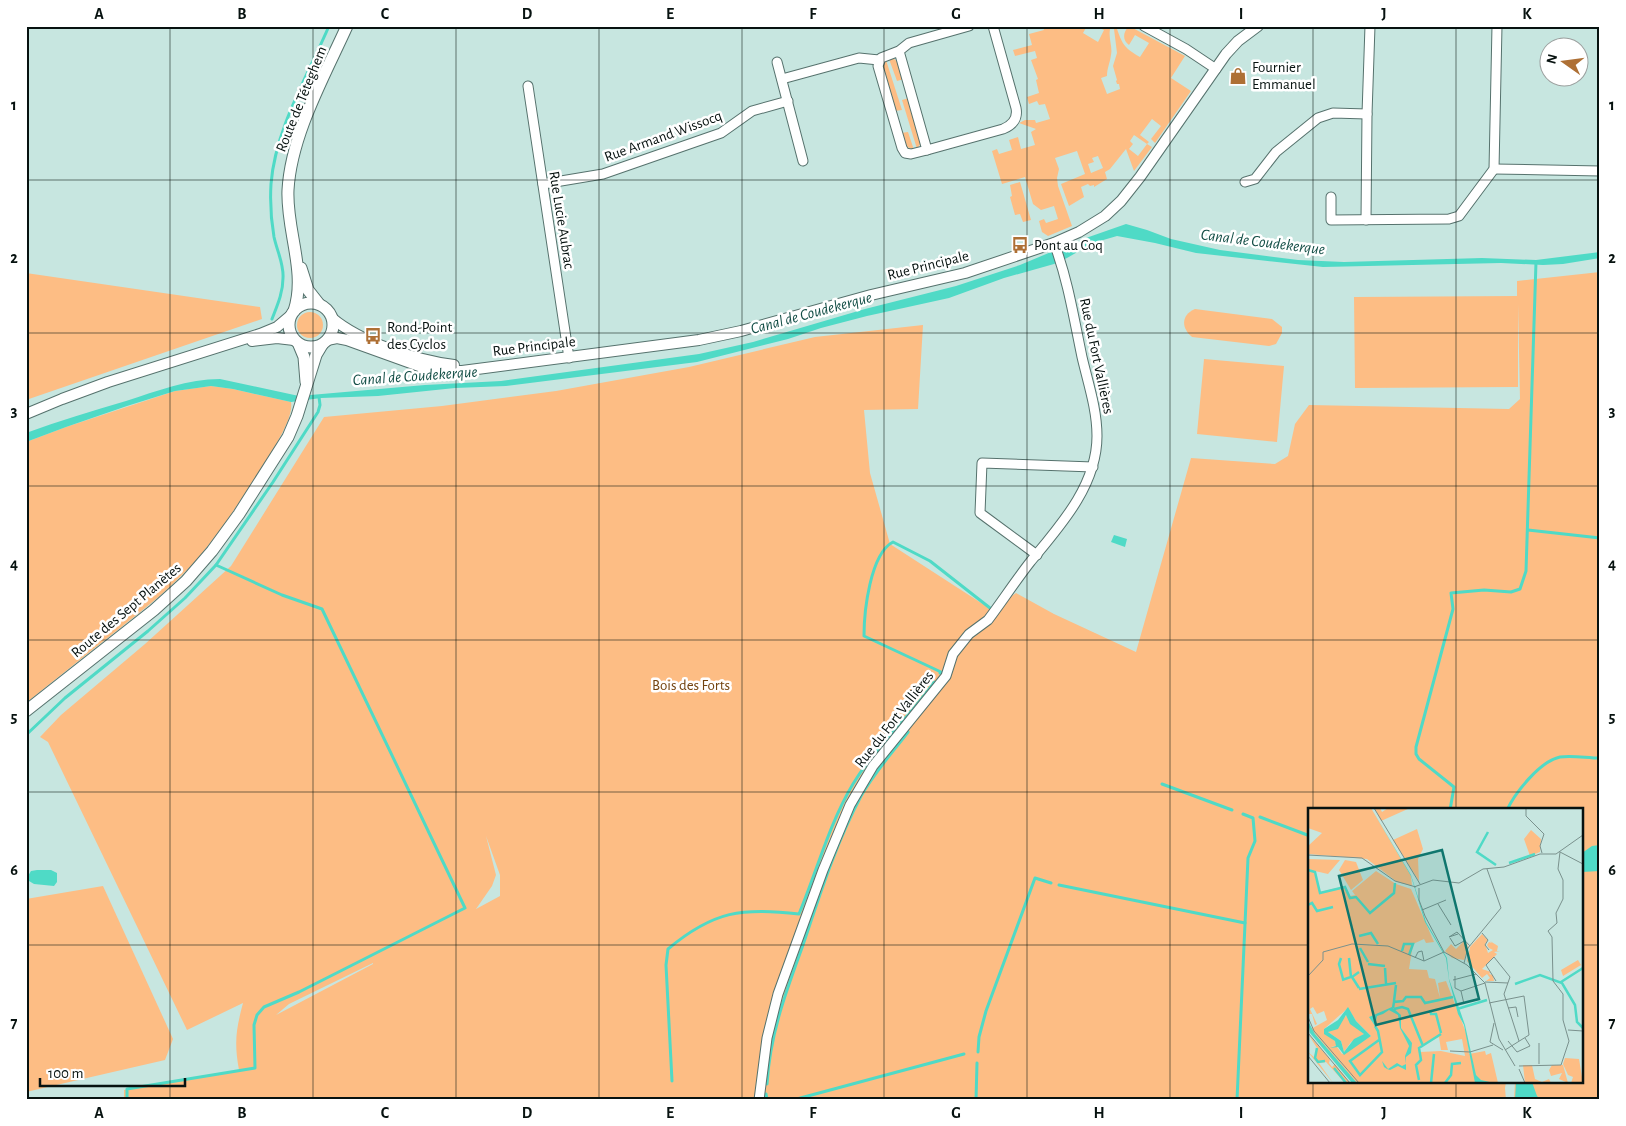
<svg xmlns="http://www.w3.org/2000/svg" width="1626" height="1126" viewBox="0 0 1626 1126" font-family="'Alegreya Sans',sans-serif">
  <rect width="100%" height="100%" fill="#c7e6e0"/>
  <g fill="#fdbd84" fill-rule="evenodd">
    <path d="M1043,26H1087L1083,33L1098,42L1104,30L1096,26H1111C1107,36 1113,46 1111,55C1110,63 1107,68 1107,76L1101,78L1107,94L1120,89L1119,84H1117L1116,81L1117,80L1113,66L1117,53L1114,29L1116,26H1118L1117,29C1123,46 1125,48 1140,57L1149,43L1135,35L1129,45C1122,40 1123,32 1129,26L1185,56L1171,78L1191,91L1155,143L1151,139L1161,126L1152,119L1140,135L1149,142L1147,144L1152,147L1134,171L1126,149L1110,169L1105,172L1107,179L1094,187V185L1090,186L1088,184L1081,187L1084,197L1069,206L1061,184L1085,174L1077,151L1055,158L1059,169L1057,178L1058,186L1072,226L1048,236L1042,232L1039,221L1044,219L1046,223L1058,219L1054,206L1041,210L1033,204L1025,177L1002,184L992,151L997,149L999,154L1012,150L1009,140L1018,137L1021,149L1035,145L1031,132L1036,129L1019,123L1025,120H1035L1036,123L1050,119L1045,104L1039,105L1037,101L1029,104L1027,97L1039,93L1036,80L1038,79L1031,60L1037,58L1035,51L1015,56L1013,50L1032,45L1029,34L1044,30ZM1134,135L1147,144L1138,156L1129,149L1133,144L1130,141ZM1098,156L1103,168L1091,173L1088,164L1094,162L1092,158Z"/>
    <path d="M889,59H894L899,63L904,79L897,81Z"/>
    <path d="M886,60L902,110L895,111L882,68Z"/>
    <path d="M909,98L921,143L917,149L902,100Z"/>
    <path d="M908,132L914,150L905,146L901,133Z"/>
    <path d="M1020,182L1031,220L1023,222L1020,214L1015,215L1010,197L1012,196L1010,185Z"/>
    <path d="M1600,272V1100H1514L1515,1082H1582V810H1310V1082H1506L1505,1088L1506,1100H124V1090L239,1070C234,1042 236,1030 243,1003L187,1030L48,742L40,737L61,715L145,644L231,566L324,417L442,406L556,391L689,367L815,337L923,325L918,409L864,410L870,473L890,544L992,610L1016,593L1054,614L1136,652L1191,458L1275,464L1288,456L1295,424L1309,405L1509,409L1520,399L1518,304V387L1355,388L1354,297L1517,296V281ZM486,836L500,875V896L476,909L492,886L496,875ZM373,963V964L276,1015L289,1004Z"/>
    <path d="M26,273L260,307L262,319L26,400Z"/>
    <path d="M1195,309L1272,319L1282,327V333L1276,344L1269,346L1192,337C1181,328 1181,315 1195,309Z"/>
    <circle cx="310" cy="325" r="13"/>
    <path d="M1204,359L1284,366L1277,442L1197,434Z"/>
    <path d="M211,386L233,389L291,402C294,418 274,447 266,461C242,498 218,537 188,569C167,591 143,610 119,629C88,653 57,678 26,703V442L66,427L175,391Z"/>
    <path d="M103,886L173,1039L165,1060L26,1092V899Z"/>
  </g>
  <g fill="#4fdac6">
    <path d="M1126,224L1147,230L1171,239L1220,250L1298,260L1344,262L1482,258L1536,260L1600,252V258L1563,264L1543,265L1501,263L1323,267L1196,253L1155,243L1117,236L1093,243L1067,258L1054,264L1004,278L949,298L867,316L821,328L788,339L697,362L506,386L455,388L378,396L321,398L291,402L233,389L211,386L197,388L175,391L127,406L66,427L26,442V433C59,421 92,411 126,401C157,391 188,379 220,379L299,396L425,385L501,381L699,354L753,342L865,309L956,286L1020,265L1051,252L1064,250L1086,238Z"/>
    <path d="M1114,535L1127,539L1125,547L1111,542Z"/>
    <path d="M1600,845V871L1582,872V853L1592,846Z"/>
    <path d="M37,870H51L57,873V882L54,886L34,884L29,881L28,876L31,871Z"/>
    <path d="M1516,1082H1532L1537,1096L1541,1100H1515Z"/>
  </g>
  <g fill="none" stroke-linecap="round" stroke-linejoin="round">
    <g stroke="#4fdac6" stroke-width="3">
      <path d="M272,319C277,306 283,293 283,278C284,264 277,251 274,237C271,220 270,201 271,184C275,130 308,75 329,26"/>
      <path d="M1528,530L1600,538"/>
      <path d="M940,673L941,672L864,636C864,612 870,554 893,542L930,561L990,608"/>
      <path d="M26,735L65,698L148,631L185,598L216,565L273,482L318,412L320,405L319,397"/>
      <path d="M1162,784L1232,810"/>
      <path d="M1450,810L1454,787L1419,759L1416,754V747L1453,609L1451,593L1484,590L1511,592L1520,589L1526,571L1536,262"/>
      <path d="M1507,810C1515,793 1540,761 1560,757C1572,755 1587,758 1600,758"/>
      <path d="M1260,817L1310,836"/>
      <path d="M1059,885L1245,923"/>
      <path d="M978,1052L979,1037L986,1011L1035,878L1051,883"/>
      <path d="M672,1081L666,965L668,949C713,911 743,907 799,914C817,871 829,824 853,784C876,746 909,718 934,682"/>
      <path d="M767,1084C770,1033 786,992 803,945C820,894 836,843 861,796C874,773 892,753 908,732"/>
      <path d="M766,1094L767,1100"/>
      <path d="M127,1100V1089L255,1068L254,1025L257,1015L264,1007L299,992L465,908L322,609L282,595L216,565"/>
      <path d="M793,1100L964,1054"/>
      <path d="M976,1100L977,1063"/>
      <path d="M1237,1100L1248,858L1255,841L1253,818L1243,814"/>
    </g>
    <g stroke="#56726d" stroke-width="11">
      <g id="minor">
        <path d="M1144,26L1186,49L1216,69"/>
        <path d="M899,51L927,150L911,154L905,153L902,148L878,66L881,58L899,51L909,43L969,26"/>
        <path d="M777,62L803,161"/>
        <path d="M782,79L859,58L879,60"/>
        <path d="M528,86L569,358"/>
        <path d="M927,150L1003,129C1013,125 1018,118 1016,108L993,26"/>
        <path d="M1494,169L1600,171"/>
        <path d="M1245,182L1255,179L1276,152L1318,118L1333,113L1367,114"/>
        <path d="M543,184L603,174L721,133L752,111L788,101"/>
        <path d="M1331,197V220L1449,219L1459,216L1494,169L1497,26"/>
        <path d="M1366,220L1367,114L1370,26"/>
        <path d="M1037,555L980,513L982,463L1093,467"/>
        <path d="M759,1100L767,1038L778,994L823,870L850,805L873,766L946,676L953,654L969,634L988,620C1003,600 1016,580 1031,561C1061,525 1097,485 1097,436C1097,409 1088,383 1082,357C1074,319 1068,280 1054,243"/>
      </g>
    </g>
    <g stroke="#56726d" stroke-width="12">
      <g id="tertiary">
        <path d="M332,318C360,342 418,361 454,365"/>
        <path d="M327,340L337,338L347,340L422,367L441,371H462L699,340L741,331L871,295L965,273L1054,243L1079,232L1105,216L1121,201L1140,177L1226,54L1238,41L1258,26"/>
        <path d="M252,341L277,338L294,340"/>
        <path d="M26,414L62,399L108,382L260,334L277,327L290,316"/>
      </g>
    </g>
    <g stroke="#56726d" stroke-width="13">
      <g id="secondary">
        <path d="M301,268L308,290L319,304"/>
        <circle cx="311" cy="325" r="22"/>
        <path d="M294,311C307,272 286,230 288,190C291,135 324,77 347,26"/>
        <path d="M299,345L304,357L306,382"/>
        <path d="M26,711L154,610L186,581L212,551L239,514L288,437L297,416L316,355L322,345"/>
      </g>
    </g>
    <use href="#minor" stroke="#fff" stroke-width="9"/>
    <use href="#tertiary" stroke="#fff" stroke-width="10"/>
    <use href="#secondary" stroke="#fff" stroke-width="11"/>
  </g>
  <path fill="none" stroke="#071210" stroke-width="1" stroke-opacity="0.55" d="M170,26V1100M313,26V1100M456,26V1100M599,26V1100M742,26V1100M884,26V1100M1027,26V1100M1170,26V1100M1313,26V810M1456,26V810M26,180H1600M26,333H1600M26,486H1600M26,640H1600M26,792H1600M26,945H1310M1582,945H1600M1313,1082V1100M1456,1082V1100"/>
  <defs>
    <g id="shop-bare" transform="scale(1.35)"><path d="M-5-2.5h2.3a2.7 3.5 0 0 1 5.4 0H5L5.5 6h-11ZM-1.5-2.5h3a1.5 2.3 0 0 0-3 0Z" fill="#ae7035" stroke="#fff" stroke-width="2.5" paint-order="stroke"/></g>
    <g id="bus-bare" transform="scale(1.35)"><path d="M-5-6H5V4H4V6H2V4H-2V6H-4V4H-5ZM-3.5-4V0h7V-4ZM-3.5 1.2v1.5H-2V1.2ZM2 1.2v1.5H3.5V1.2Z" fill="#ae7035" stroke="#fff" stroke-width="2.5" paint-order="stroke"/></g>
  </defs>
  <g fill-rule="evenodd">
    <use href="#shop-bare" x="1238" y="76"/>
    <use href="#bus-bare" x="1020" y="245"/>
    <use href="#bus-bare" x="373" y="336"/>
  </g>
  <g text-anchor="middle" stroke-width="5" stroke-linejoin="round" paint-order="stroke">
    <g font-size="15" fill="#071210" stroke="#fff" text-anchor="start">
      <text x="1252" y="72">Fournier<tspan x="1252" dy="17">Emmanuel</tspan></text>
      <text x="1034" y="250">Pont au Coq</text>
      <text x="387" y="332">Rond-Point<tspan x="387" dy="17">des Cyclos</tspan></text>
    </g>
    <g font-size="15" fill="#071210" stroke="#fff">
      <text transform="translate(301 99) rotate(-68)" y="5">Route de Téteghem</text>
      <text transform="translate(663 136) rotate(-20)" y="5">Rue Armand Wissocq</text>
      <text transform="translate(562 220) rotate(81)" y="5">Rue Lucie Aubrac</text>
      <text transform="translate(928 265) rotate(-14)" y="5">Rue Principale</text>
      <text transform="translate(534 346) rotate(-7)" y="5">Rue Principale</text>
      <text transform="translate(1097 356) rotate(78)" y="5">Rue du Fort Vallières</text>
      <text transform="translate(126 610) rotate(-40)" y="5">Route des Sept Planètes</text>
      <text transform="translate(894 719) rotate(-52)" y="5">Rue du Fort Vallières</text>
    </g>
    <g font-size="15" fill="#73430f" stroke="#fff">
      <text x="691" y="690">Bois des Forts</text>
    </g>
    <g font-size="16" font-style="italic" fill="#134e46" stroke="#fff">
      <text transform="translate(1263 241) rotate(7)" y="6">Canal de Coudekerque</text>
      <text transform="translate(811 312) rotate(-15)" y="6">Canal de Coudekerque</text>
      <text transform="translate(415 375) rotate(-4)" y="6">Canal de Coudekerque</text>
    </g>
  </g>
  <g transform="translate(1308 808)">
    <rect width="275" height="275" fill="#c7e6e0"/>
    <path d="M0,0H63L103,68L104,78L89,74L59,51L0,46V38L14,25L0,20ZM72,0L74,4L80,0H102L73,13L67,1ZM109,21L115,41L110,51L111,73L85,32ZM223,22L233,31L232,44L222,48L216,31ZM0,51L32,52L20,66L7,63L12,84L37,78L42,88L47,87L44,83L68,63L88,76L103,81L126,134L118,135L116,131L105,136L101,161L119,162L121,170L127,171L132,190L130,175L138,173L159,227L161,246L177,243L178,247L183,245L190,275H49L7,226L3,221L19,212L16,203L9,206L5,199L2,201L9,216L7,217L4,206H0V62H4L0,61ZM40,200L48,213L63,228L34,246L29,239H23L29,238L27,233L16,221ZM131,229L133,242H140L138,234L154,231L157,248L133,243L112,244L111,239ZM37,52L48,54L55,72L43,82L31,62ZM174,126L180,132L177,136L180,145L185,142L181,140L179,137L181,134L184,135L182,133L190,138L189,143H192L186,144L189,146L174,161L183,164L181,166L185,167L186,173H178L182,170L179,166L174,170L159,153L162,139ZM156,133L160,137L158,139L161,138L156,152L144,150L137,143L143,136L148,141ZM270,152L273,157L255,168L253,162ZM39,207L56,226L43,234L36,244L33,233L20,224ZM0,226L22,251L21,255L24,259L27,256L42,275H37L18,254L11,255L25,275L0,244L6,249L9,240ZM257,250L271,251L275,275H263L265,269L260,267L255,256ZM215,257H224L227,271L234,274L241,271L243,275H217ZM244,257H255L260,275L251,271L254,265L243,268L241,262Z" fill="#fdbd84" fill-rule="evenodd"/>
    <path d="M63,0L103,67L118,114L139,150L141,171L157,217L168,267L173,272L186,275H167L156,217L150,206L141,172L138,150L117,114L103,68ZM40,199L48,213L63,228L36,247L30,239L22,240L28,238L27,233L16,226V221L30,212ZM38,207L42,216L56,226L46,231L36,244L33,233L20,224L30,221ZM84,199L93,207V220L104,235L103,245L98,249V262L90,258L82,262L79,261L76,259L74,253L80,261L89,255L94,258L98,256L97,248L101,238L92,220L90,207L81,202L75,206L69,208L67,218L61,209ZM0,213L7,226L49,275H44L2,225Z" fill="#4fdac6" fill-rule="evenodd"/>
    <path fill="none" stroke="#4fdac6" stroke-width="2.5" d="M180,24L169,44L188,57M201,55L227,46M0,62L7,64L12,85L37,79L42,90L48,89L62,105L86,85L87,75M0,97L4,95L9,103L25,99M51,128L63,125L70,136M52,140L60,154M94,143L96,136H105L101,147M33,150L31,156L35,171M60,156L77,158M77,160L78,176M51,164L44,169L51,180M34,172L43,169L41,150M253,174L275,160M207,176L232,167L254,175L267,197L269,214L275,220M51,181L88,175M86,193L88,177M85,200L86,194L95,193L98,189H113L117,195L145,189M86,201L94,199L100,201L115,238M149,201L179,192M122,202L123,206H128L133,225M67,218L70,223L74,244L52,267L42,253L71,232M9,240L7,250L10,254L17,253M26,260L38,275M111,272L108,257L113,252L111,240L133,226M123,275L126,246M137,275L143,267L144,256L153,255"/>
    <path fill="none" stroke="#7a918d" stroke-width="1" d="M66,0L112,76M218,0V8L236,26L232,38L234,45M252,44L275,56M0,47L54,50L87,73L108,79M106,79L125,72L151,75L175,61L196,59L232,46H248L275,27M111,80V92L117,108L136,144L159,157L177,175L191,231L207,258M130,96L143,117M114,102L138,92M174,125L180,132L177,137L181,142M150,126L141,129L149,124L162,138M142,130L147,138L156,133M107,150L110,144L114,143L116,153M156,155L160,140L193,100L179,61M0,168L15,152V144L44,136L80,138L116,153L136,144M147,168V180L153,183L156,196M145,172L168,166M188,173L178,157L186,149L202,169L196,186L211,233M177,174L200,175M153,183L177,175M181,195L216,188L221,227L197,242M200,200L208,199L210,209M0,209L6,223L51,275M186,215L182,234L195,242M260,222L275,223M0,225L42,275M200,233L209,244L222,238L217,230M231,235V256M142,243L162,244L185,237M0,248L22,275M211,258L253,257L261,233L255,212V186L245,173L244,129L240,123L249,115L248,105L255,91V72L250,61L252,44M211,261L217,275"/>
    <path fill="#0f766e" fill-opacity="0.15" stroke="#0f766e" stroke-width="2.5" d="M134,42L171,191L68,217L31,68Z"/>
    <rect width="275" height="275" fill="none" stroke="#071210" stroke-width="2.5"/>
  </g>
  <rect width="1626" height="1126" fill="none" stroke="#ffffff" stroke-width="55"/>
  <g transform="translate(1564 62) rotate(284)"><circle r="24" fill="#ffffff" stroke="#9ca09f"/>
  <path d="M0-4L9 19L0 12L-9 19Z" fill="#ae7035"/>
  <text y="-8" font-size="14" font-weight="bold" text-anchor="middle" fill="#071210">N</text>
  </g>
  <path d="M40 1078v8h145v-8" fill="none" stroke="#071210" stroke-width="2.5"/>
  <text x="48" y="1078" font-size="15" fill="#071210" stroke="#ffffff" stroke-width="4" paint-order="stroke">100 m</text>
  <rect x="28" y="28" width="1570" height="1070" fill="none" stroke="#071210" stroke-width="2"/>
  <g font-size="16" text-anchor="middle" font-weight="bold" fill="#071210">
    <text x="99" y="19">A</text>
    <text x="242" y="19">B</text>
    <text x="385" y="19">C</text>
    <text x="527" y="19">D</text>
    <text x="670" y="19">E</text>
    <text x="813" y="19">F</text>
    <text x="956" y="19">G</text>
    <text x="1099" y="19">H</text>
    <text x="1241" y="19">I</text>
    <text x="1384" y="19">J</text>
    <text x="1527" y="19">K</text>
    <text x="14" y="110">1</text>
    <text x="1612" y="110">1</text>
    <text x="14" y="263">2</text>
    <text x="1612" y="263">2</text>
    <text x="14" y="416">3</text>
    <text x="1612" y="416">3</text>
    <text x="14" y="569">4</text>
    <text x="1612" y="569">4</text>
    <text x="14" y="722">5</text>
    <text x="1612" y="722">5</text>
    <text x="14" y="875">6</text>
    <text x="1612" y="875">6</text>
    <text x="14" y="1028">7</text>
    <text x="1612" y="1028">7</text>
    <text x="99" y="1118">A</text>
    <text x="242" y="1118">B</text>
    <text x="385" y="1118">C</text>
    <text x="527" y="1118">D</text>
    <text x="670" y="1118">E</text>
    <text x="813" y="1118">F</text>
    <text x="956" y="1118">G</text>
    <text x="1099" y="1118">H</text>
    <text x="1241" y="1118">I</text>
    <text x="1384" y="1118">J</text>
    <text x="1527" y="1118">K</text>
  </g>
</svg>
